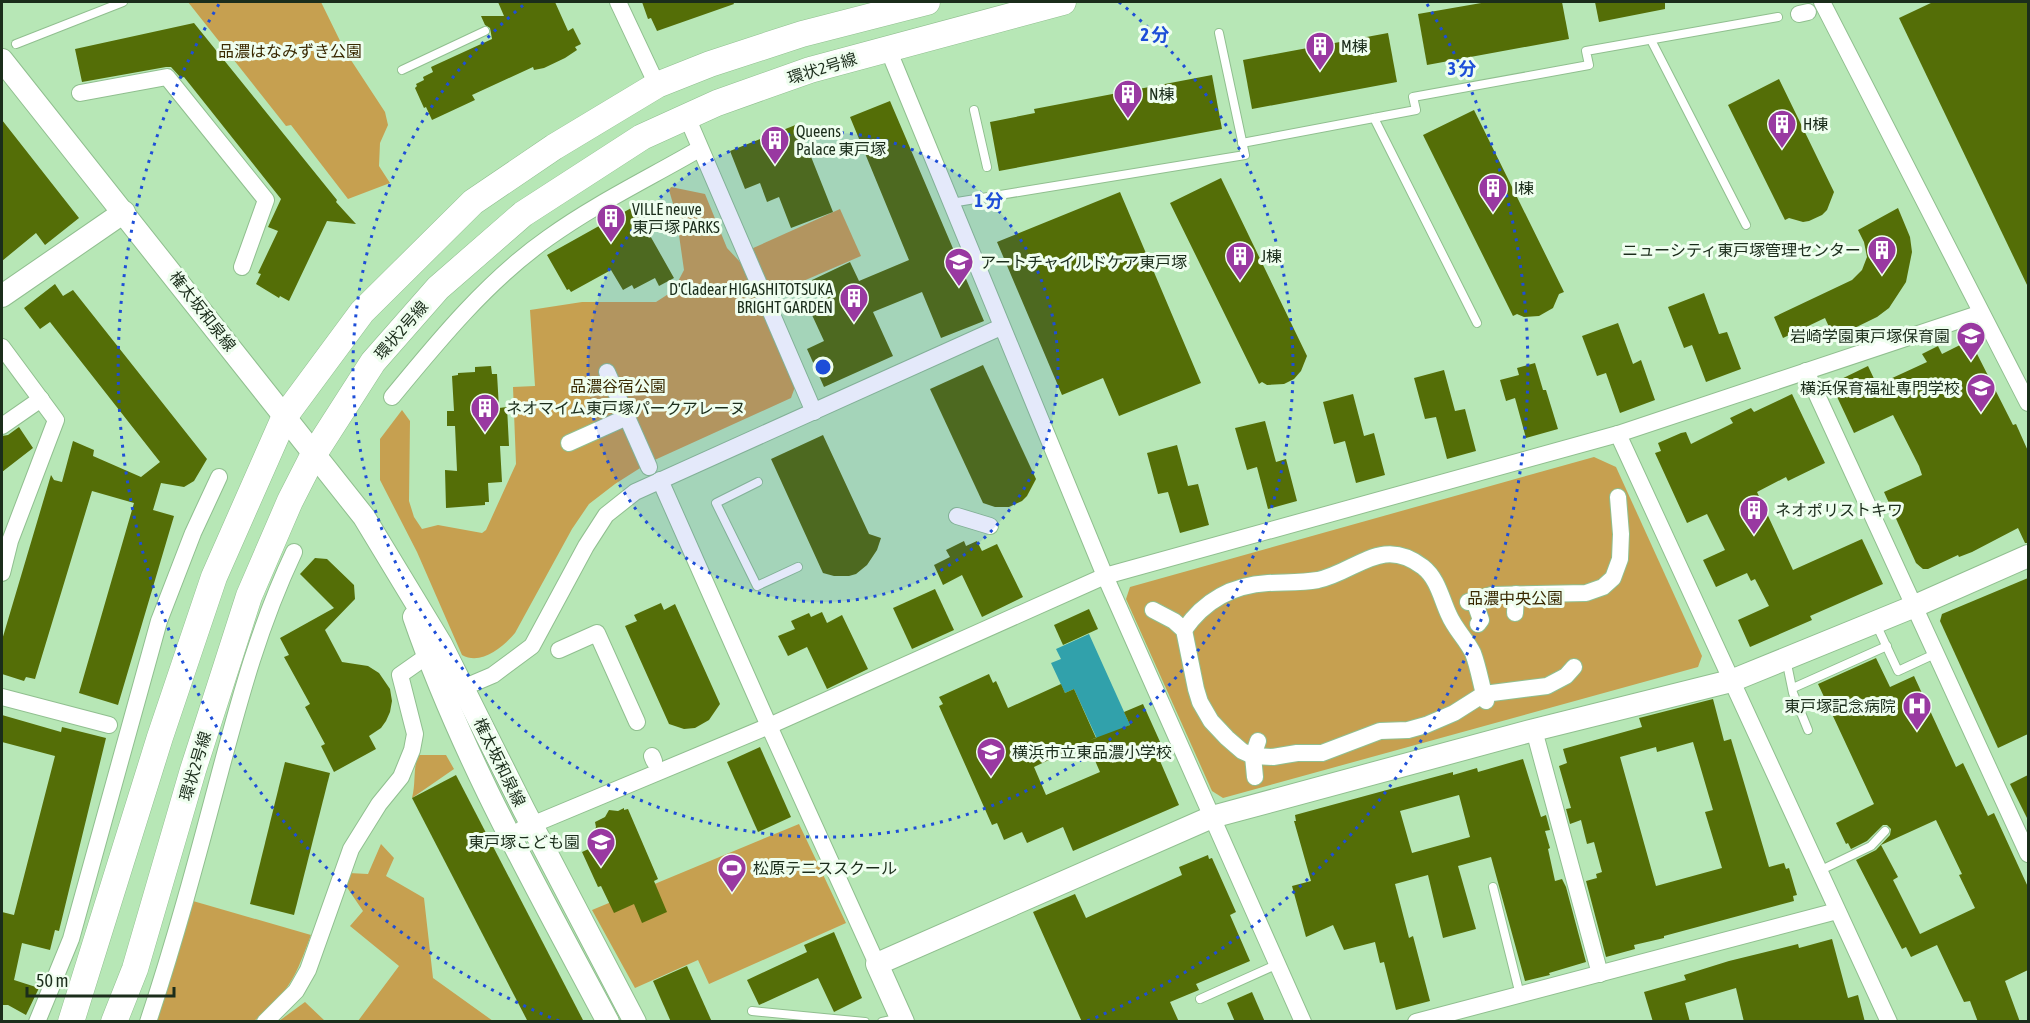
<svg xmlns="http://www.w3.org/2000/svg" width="2030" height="1023" viewBox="0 0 2030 1023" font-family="'Asap Condensed','Noto Sans JP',sans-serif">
  <rect width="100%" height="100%" fill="#b7e7b6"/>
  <g fill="#c6a050">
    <path d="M188,2H321L345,51L385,112L388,125L380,143L379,166L390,183L348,199L291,125L286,126Z"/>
    <path d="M671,187L705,194L727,248L741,263L796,384L791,398L648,463L615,484L589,504L572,529L515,633C503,647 481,666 462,655L417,552L380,480V439L402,410L410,421L409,501L414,517L422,529L438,525L482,533L486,530L516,464L513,387L535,386L530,310L582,302H656L673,291L684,270L676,214L669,190Z"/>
    <path d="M840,209L861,256L771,295L751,249Z"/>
    <path d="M1594,457L1616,467L1702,656L1698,667L1223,798L1212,791L1126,599L1130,587Z"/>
    <path d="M418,755H446L454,769L412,798C416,783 413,768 418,755Z"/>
    <path d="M799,824L846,923L709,984L698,960L635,988L592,910Z"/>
    <path d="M381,844L394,858L386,876L424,898L433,978L493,1021H358L399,966L350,926L363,911L346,886L349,873L368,874Z"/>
    <path d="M193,901L311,935C295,978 290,991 254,1021L154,1022Z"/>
    <path d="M305,1002L325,1021H279Z"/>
  </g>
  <path fill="#31a1ab" d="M1089,634L1130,725L1098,741L1074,689L1065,693L1051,663L1061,659L1056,649Z"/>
  <g fill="#546e07" fill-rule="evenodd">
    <path d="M498,2H555L568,31L573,28L581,44L575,47L577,50L565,58L544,68L534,70L533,67L472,95L475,100L432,120L426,107L424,108L415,88L417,86L416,84L424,80L423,77L433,72L431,67L492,39L490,28L485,25L481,16H504Z"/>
    <path d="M642,2H733L734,4L657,31L651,18L648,19Z"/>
    <path d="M1487,2H1562L1569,39L1427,65L1418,14Z"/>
    <path d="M1595,2H1665V9L1599,22Z"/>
    <path d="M1933,2H2028V287L1899,18Z"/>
    <path d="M194,23L337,200L336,202L356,224L327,221L289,301L280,296L279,298L256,284L261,274L258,273L278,231L268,227L281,199L184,77L181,78L171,67H166L82,82L75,49Z"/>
    <path d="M1388,33L1397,82L1252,109L1243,60Z"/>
    <path d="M1212,75L1222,129L999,171L990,122L1035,113L1034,109Z"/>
    <path d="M1779,79L1834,192L1827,210L1822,215L1809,221L1803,222L1789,218L1785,220L1728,105Z"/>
    <path d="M890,101L984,321L941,338L922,292L873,312L893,356L824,387L807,349L824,341L812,315L825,309L812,280L850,262L859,281L909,260L850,117Z"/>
    <path d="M1474,110L1564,292L1559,294L1553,308L1539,316L1524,317L1517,314L1513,316L1423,135Z"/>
    <path d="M2,120L79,218L45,245L36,233L2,261Z"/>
    <path d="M798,124L833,212L791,228L779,197L767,202L760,183L745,189L730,151Z"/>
    <path d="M1221,178L1307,356L1301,371L1294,379L1284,384L1267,385L1262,382L1259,384L1170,203Z"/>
    <path d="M1120,192L1201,383L1119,416L1103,378L1062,395L997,242Z"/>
    <path d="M642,202L656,228L648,232L674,278L659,286L655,278L634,289L632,285L623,290L611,270L571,292L569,289L567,290L547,255Z"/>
    <path d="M1898,208L1910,237L1912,252L1906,282L1889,308L1877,317L1834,338L1825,318L1783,338L1774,317L1852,280L1862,270L1867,257L1864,242L1858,230Z"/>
    <path d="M55,284L63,296L73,290L207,459L194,481L184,487L161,483L153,510L174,516L118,705L79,693L134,503L92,491L35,679L26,677L24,681L2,674V640L51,475L54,480L62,482L73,441L94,450L93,456L141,477L160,462L50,322L40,329L24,308Z"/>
    <path d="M1704,293L1719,334L1727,332L1741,369L1706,382L1692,345L1684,348L1668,307Z"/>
    <path d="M1618,323L1633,364L1641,360L1655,400L1620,413L1606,373L1597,376L1582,336Z"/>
    <path d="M1970,340L2013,425L2016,424L2028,451V543H2025L2018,528L1972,552L1959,557L1958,555L1928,569H1923L1916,563L1884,492L1922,475L1919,466L1893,415L1854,433L1831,384L1868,366L1877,385L1927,362L1922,354L1938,346L1942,354Z"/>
    <path d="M1535,363L1543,390H1546L1558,429L1526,438L1515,398L1506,401L1500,380L1519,375L1517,368Z"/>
    <path d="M983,365L1036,479L1027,496L1022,501L1009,507H995L983,503L930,389Z"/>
    <path d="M491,366L492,374H497L499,408L507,407L509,446H500L502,482L488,483L489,502H485V505L446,508L445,470L457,471L455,426H447V411H454L452,376L458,375V373L475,372V367Z"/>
    <path d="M1444,370L1455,411L1465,409L1476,451L1447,459L1436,417L1425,419L1414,378Z"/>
    <path d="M1353,394L1364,436L1374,433L1385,475L1356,483L1345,441L1334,444L1323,402Z"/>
    <path d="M1792,394L1825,463L1788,481L1786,477L1757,492L1793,570L1862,539L1883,584L1810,616L1812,620L1750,647L1738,620L1769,606L1755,579L1751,581L1747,573L1716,587L1703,560L1725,550L1707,514L1687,523L1655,453L1661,451L1658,443L1681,433L1686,432L1691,444L1733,423L1730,418L1751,408L1754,412Z"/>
    <path d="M1265,421L1276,462L1286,459L1297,501L1268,509L1257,467L1247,470L1235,428Z"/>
    <path d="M19,427L33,448L2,472V436L8,435Z"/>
    <path d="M823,435L869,534L881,538L877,550L867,565L856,574L849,576H834L823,573L771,459Z"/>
    <path d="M1177,445L1188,486L1198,484L1209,525L1180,533L1168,492L1158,494L1147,453Z"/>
    <path d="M964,541L966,546L977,541L982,551L997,544L1023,597L982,617L962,575L943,585L934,565L950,557L946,550Z"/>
    <path d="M315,558L327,559L354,585L355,599L325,630L342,662L368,666L379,673L390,689L392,701L390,712L386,721L381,728L369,736L376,749L334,772L321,746L325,744L305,707L310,704L284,657L289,655L280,638L334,608L300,574Z"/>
    <path d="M2028,578V734L1998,748L1940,621L1942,614Z"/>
    <path d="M935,589L954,630L912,649L893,608Z"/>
    <path d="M661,603L664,610L675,604L720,704L709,720L695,728L684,729L669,724L625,626L637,621L634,615Z"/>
    <path d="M1089,609L1098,629L1063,645L1054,625Z"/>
    <path d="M822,612L827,623L842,615L868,669L827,689L807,647L788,656L778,636L795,629L791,621L809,613L811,617Z"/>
    <path d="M1876,658L1890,687L1914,676L1956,767L1963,763L1988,816L1994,813L2028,887V970L2005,981L2020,1022H1978L1970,1001L1964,1002L1937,945L1911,957L1906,947L1902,949L1856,860L1876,850L1890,835L1891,829L1887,825H1883L1867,841L1851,849L1848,843L1846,844L1836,823L1874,804L1818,684ZM1936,820L1962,874L1959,875L1975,908L1920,934L1893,880L1898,877L1881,845Z"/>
    <path d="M989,674L993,683L996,681L1008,708L1061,684L1065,693L1074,689L1096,738L1090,740L1130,725L1124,712L1143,704L1161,744L1154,747L1179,805L1073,851L1063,827L1027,843L1022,832L1004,840L997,823L992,825L939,706L943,704L939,697ZM1087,742L1100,772L1046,795L1034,767Z"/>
    <path d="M1713,699L1724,741L1731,739L1769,867L1784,863L1786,869L1789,868L1797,895L1793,896L1794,901L1664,936V938L1634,945L1635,949L1606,957L1586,881L1597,878L1596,874L1602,872L1594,842L1587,844L1581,820L1570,824L1566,809L1571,808L1559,766L1567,763L1563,749L1642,727L1639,718ZM1693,742L1713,810L1705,812L1722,868L1656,886L1620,757L1656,747L1657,752Z"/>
    <path d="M2,715L61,732L62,727L106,738L59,931L55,930L50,950L22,943L14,980L39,988L26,1015L8,1005H2V912L14,915L55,756L2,742Z"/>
    <path d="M760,747L791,817L758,832L727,762Z"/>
    <path d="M1523,759L1541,817L1546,815L1550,830L1545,831L1550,848L1548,849L1555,881L1562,879L1566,887L1586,962L1549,973L1550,975L1525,981L1491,857L1458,866L1476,929L1443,938L1428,875L1395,884L1409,938L1413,936L1430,1001L1396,1010L1384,962L1380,963L1375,942L1344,950L1333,925L1306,937L1292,886L1311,881L1294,821H1296L1295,815L1453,772V775L1477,768L1478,772ZM1459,795L1470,837L1412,853L1400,811Z"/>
    <path d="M285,762L330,773L294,915L250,904Z"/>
    <path d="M456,775L584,1022H528L412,798Z"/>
    <path d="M2028,775V820L2010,784Z"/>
    <path d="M624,808V810L628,809L658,879L654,881L667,912L642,923L634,904L614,913L601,886L598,887L582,852L593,847L592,835L596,827L595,822L605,817L609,810L618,811Z"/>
    <path d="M1208,855L1209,859L1212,858L1236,912L1230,915L1250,961L1196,984L1199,990L1170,1002L1179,1022H1082L1033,912L1075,894L1086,918L1182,875L1179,867Z"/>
    <path d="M834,932L862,998L834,1012L818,978L759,1005L747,980L807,952L804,945Z"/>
    <path d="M1832,939L1848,998L1858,995L1865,1022H1744L1736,988L1685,1003L1690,1022H1653L1644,992L1686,980L1684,975L1729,961L1798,944L1799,948Z"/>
    <path d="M687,966L712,1022H671L653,981Z"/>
    <path d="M1252,992L1265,1022H1235L1227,1003Z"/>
  </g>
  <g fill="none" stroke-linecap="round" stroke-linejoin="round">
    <g stroke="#90bf8f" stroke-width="10">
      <g id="lane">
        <path d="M1651,40L1746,225"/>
        <path d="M16,44L123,2"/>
        <path d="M402,70L485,31"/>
        <path d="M974,110L987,167"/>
        <path d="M1374,118L1477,323"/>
        <path d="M1242,143L1416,110L1413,97L1589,65L1586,51L1778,17"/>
        <path d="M951,203L1245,155L1219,33"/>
        <path d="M758,482L716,503L757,586L798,567"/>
        <path d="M1876,624L1898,671L1937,653"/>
        <path d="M1786,659L1793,693L1808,730"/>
        <path d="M1793,688L1887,646"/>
        <path d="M1819,871L1871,846L1885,831"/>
        <path d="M1493,887L1520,995"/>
        <path d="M1200,999L1278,964"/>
        <path d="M752,1011L865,1022"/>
        <path d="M882,1022L900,1018"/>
      </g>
    </g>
    <g stroke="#90bf8f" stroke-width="18">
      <g id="street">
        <path d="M618,2L657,85"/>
        <path d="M1822,2L2028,403"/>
        <path d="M1799,14L1808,12"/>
        <path d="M888,49L1105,576L1303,1022"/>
        <path d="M80,93L167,77L266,200L242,267"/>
        <path d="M687,117L814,412"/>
        <path d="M2,347L56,420L10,541L2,573"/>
        <path d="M1806,371L2028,854"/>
        <path d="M607,372L649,467"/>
        <path d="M392,397C438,341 488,280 548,238C594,205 645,180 694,152"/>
        <path d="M2,426L41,399"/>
        <path d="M1618,434L1889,1022"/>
        <path d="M569,443L627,417"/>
        <path d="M660,480L769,726L877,964"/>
        <path d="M957,516L990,526"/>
        <path d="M1474,600L1481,620L1478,624"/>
        <path d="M1468,602L1492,595L1586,593L1603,587L1613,578L1620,559L1621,534L1618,497"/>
        <path d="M1153,610L1174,621L1184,630L1196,689L1200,702L1211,721L1227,738L1242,751L1253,756L1273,757L1297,753H1322L1380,731L1408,730L1426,725L1454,713L1484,694L1547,686L1566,676L1574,667"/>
        <path d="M1515,613L1516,594"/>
        <path d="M1184,630C1204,601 1232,585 1268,583C1284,582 1301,583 1318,580C1356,572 1382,535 1423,567C1438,579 1441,598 1449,615C1455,629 1466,639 1473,653C1479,669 1481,685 1486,701"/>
        <path d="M559,650L597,633L637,722"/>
        <path d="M453,692L493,675L532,646L586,546L606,515L635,492L1001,327"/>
        <path d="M2,697L109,725"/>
        <path d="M1534,730L1600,974"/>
        <path d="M652,756L654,761"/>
        <path d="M1255,777L1253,756L1258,741"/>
        <path d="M522,829L769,726L1105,576L1618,434L1981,313"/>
        <path d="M37,1022L71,939L159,621L193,533L219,477"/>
        <path d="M148,1022C175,941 197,859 219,776C240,698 259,626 294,552"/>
        <path d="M265,1022L296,991L308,970L351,849L379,804L401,777L412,750L415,734L400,675L427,656"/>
        <path d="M1416,1022L1837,911"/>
      </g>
    </g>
    <g stroke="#90bf8f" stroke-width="24">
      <g id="secondary">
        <path d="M2,60L364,517L441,644L524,810L635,1022"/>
        <path d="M2,296L124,212"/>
        <path d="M414,617C463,759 538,890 608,1022"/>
        <path d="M903,1022L877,964L1212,817L1534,730L1731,681L1915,606L2028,556"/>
      </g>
    </g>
    <g stroke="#90bf8f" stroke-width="27">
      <g id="primary">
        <path d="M71,1022L160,737L214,577L285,416L362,312L473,202L554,147L657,85L710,64L802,34L927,2"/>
        <path d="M114,1022L135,969L193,770L249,596L290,501L314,454L373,362L438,288L523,214L642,137L717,103L810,70L1063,2"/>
      </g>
    </g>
    <use href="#lane" stroke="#fff" stroke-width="8"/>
    <use href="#street" stroke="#fff" stroke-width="16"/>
    <use href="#secondary" stroke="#fff" stroke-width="22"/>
    <use href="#primary" stroke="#fff" stroke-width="26"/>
  </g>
  <circle cx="823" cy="367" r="235" fill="#1d4ed8" fill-opacity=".12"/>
  <g fill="none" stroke="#1d4ed8" stroke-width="3" stroke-dasharray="3 6">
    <circle cx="823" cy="367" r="235"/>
    <path d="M1119 2A470 470 0 1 1 527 2"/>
    <path d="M559 1021A705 705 0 0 1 219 4M1427 4A705 705 0 0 1 1087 1021"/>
  </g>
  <defs>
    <g id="building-pin" transform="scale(1.5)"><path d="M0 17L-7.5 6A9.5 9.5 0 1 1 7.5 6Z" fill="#9939a1" stroke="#effeef"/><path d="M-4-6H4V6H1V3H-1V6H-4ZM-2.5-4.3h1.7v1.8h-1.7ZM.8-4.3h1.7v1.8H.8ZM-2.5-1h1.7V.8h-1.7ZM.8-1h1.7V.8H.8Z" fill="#fff"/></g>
    <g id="school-pin" transform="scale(1.5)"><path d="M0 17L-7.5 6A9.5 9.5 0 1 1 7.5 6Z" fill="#9939a1" stroke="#effeef"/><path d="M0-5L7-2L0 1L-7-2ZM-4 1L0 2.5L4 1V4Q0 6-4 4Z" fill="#fff"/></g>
    <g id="university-pin" transform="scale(1.5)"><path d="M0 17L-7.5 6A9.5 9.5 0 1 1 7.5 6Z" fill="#9939a1" stroke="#effeef"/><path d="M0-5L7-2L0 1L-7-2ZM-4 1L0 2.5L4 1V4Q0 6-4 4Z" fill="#fff"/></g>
    <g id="hospital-pin" transform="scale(1.5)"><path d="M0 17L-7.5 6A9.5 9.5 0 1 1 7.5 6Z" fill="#9939a1" stroke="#effeef"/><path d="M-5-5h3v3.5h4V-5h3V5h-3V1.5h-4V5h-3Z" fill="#fff"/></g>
    <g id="stadium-pin" transform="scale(1.5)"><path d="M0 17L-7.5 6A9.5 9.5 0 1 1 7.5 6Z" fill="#9939a1" stroke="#effeef"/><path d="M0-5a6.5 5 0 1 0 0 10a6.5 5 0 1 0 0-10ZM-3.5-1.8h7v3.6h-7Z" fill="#fff"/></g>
  </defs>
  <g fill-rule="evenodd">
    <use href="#building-pin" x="1320" y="46"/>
    <use href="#building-pin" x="1128" y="94"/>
    <use href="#building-pin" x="1782" y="124"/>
    <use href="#building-pin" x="775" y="140"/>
    <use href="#building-pin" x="1493" y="188"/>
    <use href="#building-pin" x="611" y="218"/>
    <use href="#building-pin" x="1882" y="250"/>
    <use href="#building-pin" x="1240" y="256"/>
    <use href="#school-pin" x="959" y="262"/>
    <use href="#building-pin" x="854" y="298"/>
    <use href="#school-pin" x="1971" y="336"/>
    <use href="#university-pin" x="1981" y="388"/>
    <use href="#building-pin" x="485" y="408"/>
    <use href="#building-pin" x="1754" y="510"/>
    <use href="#hospital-pin" x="1917" y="706"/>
    <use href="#school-pin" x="991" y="752"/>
    <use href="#school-pin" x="601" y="842"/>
    <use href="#stadium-pin" x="732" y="868"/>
  </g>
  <g text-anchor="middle" stroke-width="6" stroke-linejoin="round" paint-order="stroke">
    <g font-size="16" fill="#1b2d1b" stroke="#effeef" text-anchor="start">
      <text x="1341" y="52">M棟</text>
      <text x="1149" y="100">N棟</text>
      <text x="1803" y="130">H棟</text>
      <text x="796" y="137">Queens<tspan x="796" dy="18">Palace 東戸塚</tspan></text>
      <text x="1514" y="194">I棟</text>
      <text x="632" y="215">VILLE neuve<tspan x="632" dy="18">東戸塚 PARKS</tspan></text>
      <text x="1861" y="256" text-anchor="end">ニューシティ東戸塚管理センター</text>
      <text x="1261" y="262">J棟</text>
      <text x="980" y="268">アートチャイルドケア東戸塚</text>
      <text x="833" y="295" text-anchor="end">D'Cladear HIGASHITOTSUKA<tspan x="833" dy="18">BRIGHT GARDEN</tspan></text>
      <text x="1950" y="342" text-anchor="end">岩崎学園東戸塚保育園</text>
      <text x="1960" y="394" text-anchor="end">横浜保育福祉専門学校</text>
      <text x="506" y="414">ネオマイム東戸塚パークアレーヌ</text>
      <text x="1775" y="516">ネオポリストキワ</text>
      <text x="1896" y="712" text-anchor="end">東戸塚記念病院</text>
      <text x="1012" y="758">横浜市立東品濃小学校</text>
      <text x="580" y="848" text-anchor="end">東戸塚こども園</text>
      <text x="753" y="874">松原テニススクール</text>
    </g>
    <g font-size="16" fill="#392800" stroke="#effeef">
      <text x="290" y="57">品濃はなみずき公園</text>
      <text x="618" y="392">品濃谷宿公園</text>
      <text x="1515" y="604">品濃中央公園</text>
    </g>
    <g font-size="16" fill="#1b2d1b" stroke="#effeef">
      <text transform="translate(822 68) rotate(-17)" y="6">環状2号線</text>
      <text transform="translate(203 311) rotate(52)" y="6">権太坂和泉線</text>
      <text transform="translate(401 330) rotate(-49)" y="6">環状2号線</text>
      <text transform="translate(500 762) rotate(64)" y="6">権太坂和泉線</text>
      <text transform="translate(195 766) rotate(-73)" y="6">環状2号線</text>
    </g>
  </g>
  <circle cx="823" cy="367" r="9" fill="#1d4ed8" stroke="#effeef" stroke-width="3"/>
  <g font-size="18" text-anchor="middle" font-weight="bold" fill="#1d4ed8" stroke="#effeef" stroke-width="6" stroke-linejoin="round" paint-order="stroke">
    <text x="1155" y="41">2 分</text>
    <text x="1462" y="75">3 分</text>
    <text x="989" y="207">1 分</text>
  </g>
  <rect width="2030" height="1023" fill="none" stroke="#1b2d1b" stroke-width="6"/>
  <path d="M27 987v9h147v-9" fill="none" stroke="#1b2d1b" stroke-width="3"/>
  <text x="36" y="987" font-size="18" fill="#1b2d1b" stroke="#effeef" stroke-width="4.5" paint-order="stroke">50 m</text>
</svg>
